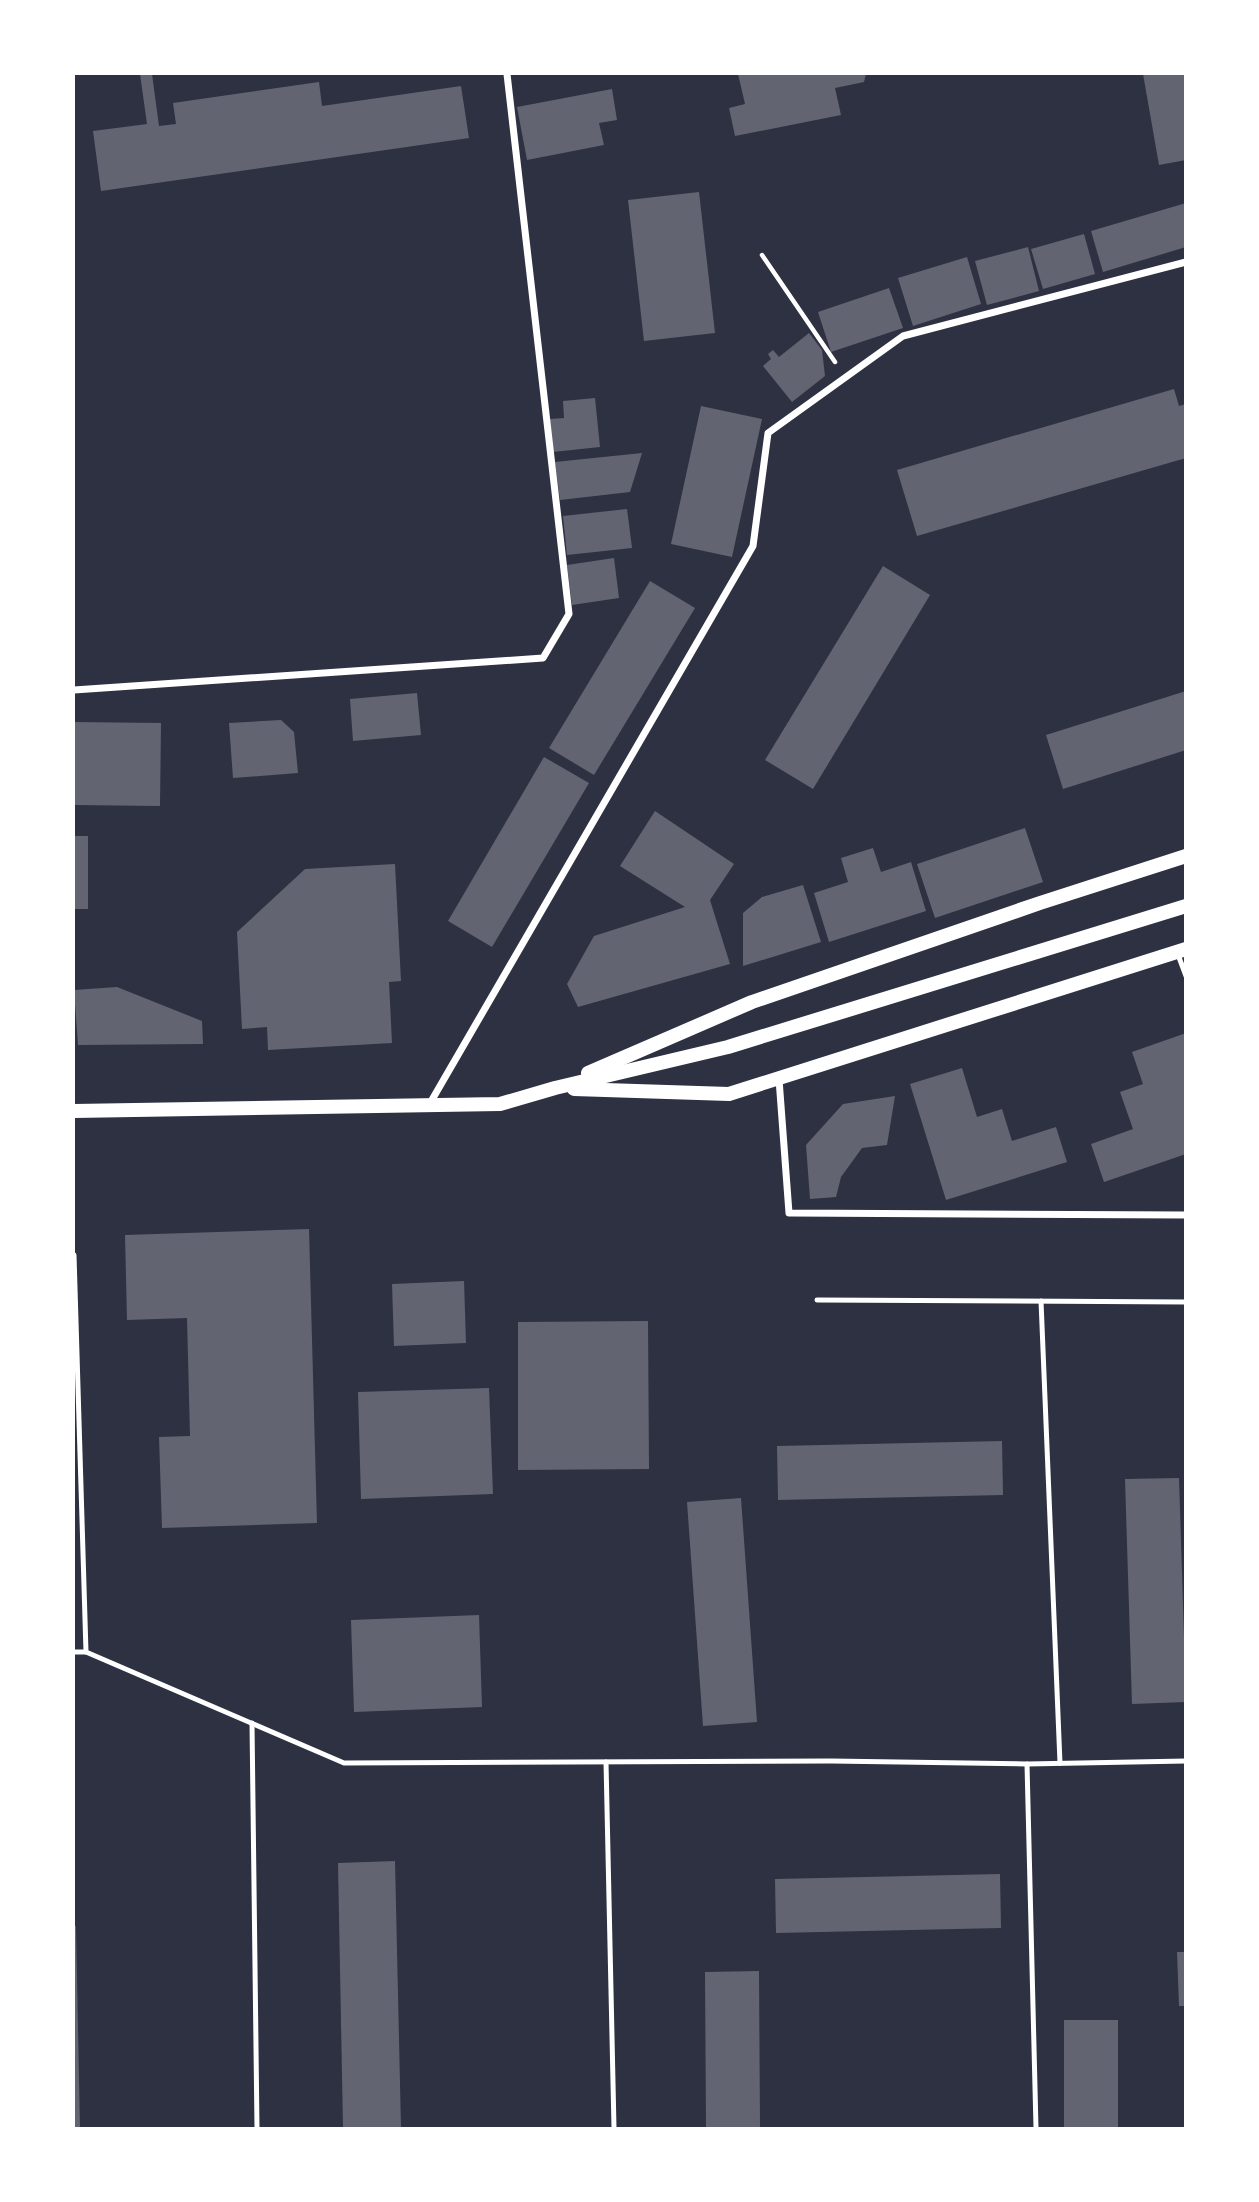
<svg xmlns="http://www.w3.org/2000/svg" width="1259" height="2202" viewBox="0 0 1259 2202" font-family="'Crimson Pro',serif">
  <rect width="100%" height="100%" fill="#2d3142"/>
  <g fill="#626471">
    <path d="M140,74H152L159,126L176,124L173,103L319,82L322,106L461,86L469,138L101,191L93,131L147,124Z"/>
    <path d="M738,74H866L864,82L835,88L841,115L735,136L729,108L745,104Z"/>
    <path d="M1143,74H1186V160L1159,165Z"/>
    <path d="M612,89L617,120L599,123L604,145L527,160L517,107Z"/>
    <path d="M699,192L715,333L644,341L628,200Z"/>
    <path d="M1186,203V247L1103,272L1091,231Z"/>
    <path d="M1084,234L1095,274L1043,289L1031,249Z"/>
    <path d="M1028,247L1039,291L987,305L975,261Z"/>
    <path d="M967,257L981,304L913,326L898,278Z"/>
    <path d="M889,288L903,328L831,352L818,312Z"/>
    <path d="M809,333L822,350L825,376L792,402L763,366L771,359L768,354L773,350L779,357Z"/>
    <path d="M1174,389L1179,406L1186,404V458L917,536L897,470Z"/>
    <path d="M595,398L600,447L553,452L549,419L564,418L563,401Z"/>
    <path d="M701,406L762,419L732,557L671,544Z"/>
    <path d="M642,453L630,492L560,500L555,462Z"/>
    <path d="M627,509L632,548L567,555L563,516Z"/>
    <path d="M614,558L619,598L572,605L567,565Z"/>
    <path d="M883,566L930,595L813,789L765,760Z"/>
    <path d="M650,581L695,608L594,775L549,748Z"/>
    <path d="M1186,691V750L1063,789L1046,735Z"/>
    <path d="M417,693L421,735L353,741L350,699Z"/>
    <path d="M281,720L294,732L298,773L233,778L229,723Z"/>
    <path d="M74,722L161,723L160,806L74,805Z"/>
    <path d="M544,757L589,783L492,947L448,921Z"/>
    <path d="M655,811L734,864L710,900L730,964L578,1007L567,984L594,936L685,907L620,866Z"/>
    <path d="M1025,828L1043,882L935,918L917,864Z"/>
    <rect x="74" y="836" width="14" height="73"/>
    <path d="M873,848L881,872L911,862L926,911L829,942L814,893L848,882L841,858Z"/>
    <path d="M395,864L401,981L389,982L392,1043L268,1050L267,1027L242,1029L237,932L305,869Z"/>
    <path d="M803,885L821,942L743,966V913L762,897Z"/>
    <path d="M117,987L202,1021L203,1044L78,1045L74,990Z"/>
    <path d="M1186,1033V1154L1104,1182L1091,1144L1133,1129L1120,1092L1143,1084L1132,1052Z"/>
    <path d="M962,1068L977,1117L1002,1109L1012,1141L1056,1127L1067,1162L946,1200L910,1084Z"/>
    <path d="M895,1096L887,1145L862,1148L841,1177L836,1197L810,1199L806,1145L843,1104Z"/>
    <path d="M309,1229L317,1523L162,1528L159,1437L190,1436L187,1318L127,1320L125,1235Z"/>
    <path d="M464,1281L466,1343L394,1346L392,1284Z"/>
    <path d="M648,1321L649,1469L518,1470V1322Z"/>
    <path d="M489,1388L493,1494L361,1499L358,1392Z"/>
    <path d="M1002,1441L1003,1495L778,1500L777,1446Z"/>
    <path d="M1179,1478L1186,1702L1132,1704L1125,1479Z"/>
    <path d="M741,1498L757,1722L703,1726L687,1502Z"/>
    <path d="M479,1615L482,1707L354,1712L351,1620Z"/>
    <path d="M395,1861L401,2128H343L338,1863Z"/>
    <path d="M1000,1874L1001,1928L776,1933L775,1879Z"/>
    <path d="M74,1926H76L80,2128H74Z"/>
    <path d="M1177,1952H1186V2006H1179Z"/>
    <path d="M759,1971L760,2128H706L705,1972Z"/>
    <rect x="1064" y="2020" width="54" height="108"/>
  </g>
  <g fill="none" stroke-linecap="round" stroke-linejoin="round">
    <path stroke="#fff" stroke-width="4.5" d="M762,255L835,362"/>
    <g stroke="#fff" stroke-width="5">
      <path d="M1177,952L1186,976"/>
      <path d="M74,1255L86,1652L344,1763L831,1761L1027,1764L1186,1761"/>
      <path d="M817,1300L1186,1302"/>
      <path d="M1041,1301L1060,1763"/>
      <path d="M74,1652H86"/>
      <path d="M252,1723L257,2128"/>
      <path d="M606,1762L614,2128"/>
      <path d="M1027,1764L1036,2128"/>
    </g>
    <g stroke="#fff" stroke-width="7">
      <path d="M74,690L543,658L569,614L507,74"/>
      <path d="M779,1079L789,1213L1186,1215"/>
      <path d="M429,1105L753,546L768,433L903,336L1186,262"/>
    </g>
    <g stroke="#fff" stroke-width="14">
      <path d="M588,1073L752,1002L1040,903L1186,856"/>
      <path d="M574,1089L729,1094L1186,949"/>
      <path d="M74,1111L500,1104L555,1088L728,1047L1186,906"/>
    </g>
  </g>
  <rect width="1259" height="2202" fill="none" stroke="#ffffff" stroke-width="150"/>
</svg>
